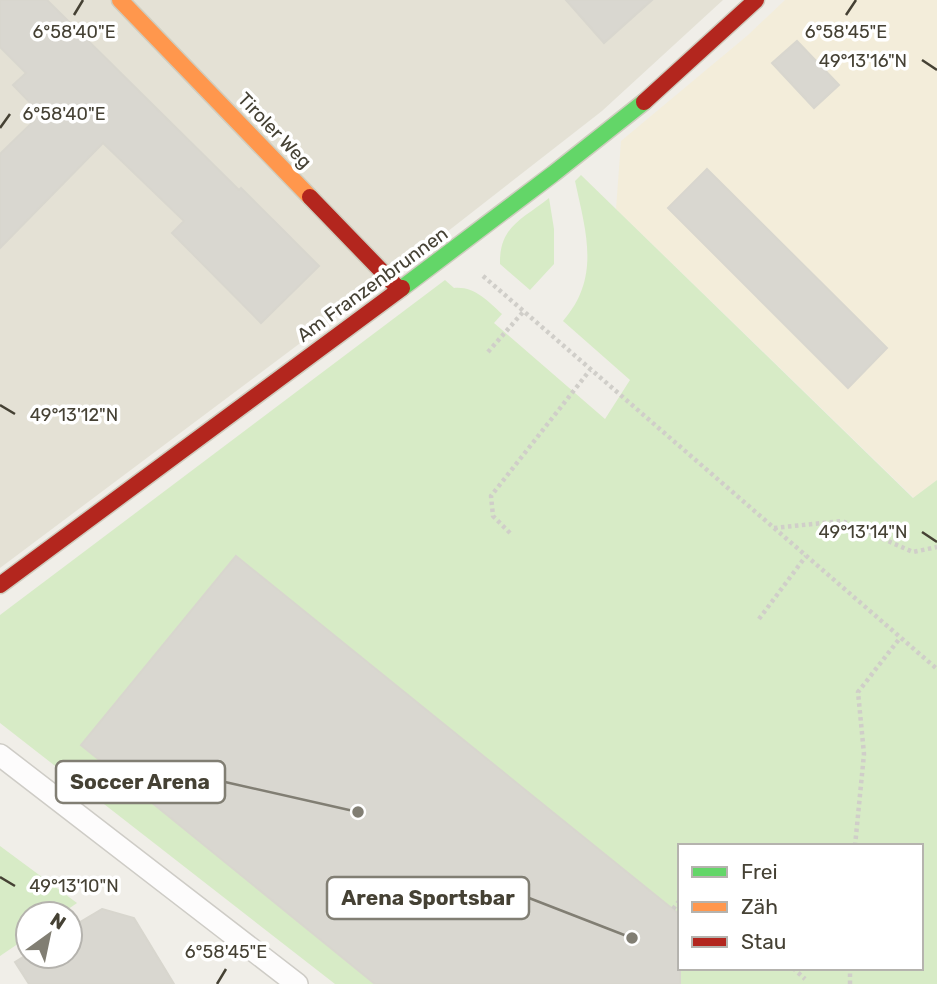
<svg xmlns="http://www.w3.org/2000/svg" width="937" height="984" viewBox="0 0 937 984" font-family="Rubik,sans-serif">
  <rect width="100%" height="100%" fill="#f0eee8"/>
  <path fill="#e4e1d5" d="M0,0H723L602,111L411,260L0,568Z"/>
  <path fill="#f3edda" d="M785,0H937V480L914,498L616,209L621,141L748,35Z"/>
  <g fill="#d7ebc6" fill-rule="evenodd">
    <path d="M581,175L913,498L937,480V984H335L0,723V615L445,280L454,288C474,286 488,301 502,314L494,323L605,419L630,380L563,321C601,278 586,232 575,181ZM680,846H921V968H680Z"/>
    <path d="M549,198L554,229V264L530,290L500,264C499,226 523,219 549,198Z"/>
    <path d="M0,846L77,903L61,914H28V937L0,956Z"/>
  </g>
  <g fill="#d9d7d0" stroke="#d8d6ce" stroke-width="2">
    <path d="M0,0H47L239,190L241,188L319,266L261,323L172,233L184,221L103,143L0,248V154L41,114L13,85L26,73L0,47Z"/>
    <path d="M566,0H652L604,43Z"/>
    <path d="M797,41L839,85L814,108L772,63Z"/>
    <path d="M707,169L887,348L848,388L668,208Z"/>
    <path d="M236,556L680,915V984H375L81,745Z"/>
    <path d="M102,909L134,918L174,984H29L15,962L28,954V956H70V928Z"/>
  </g>
  <g fill="none" stroke-linecap="round" stroke-linejoin="round">
    <g stroke="#ceccc6" stroke-width="24">
      <path id="lane" d="M0,755L297,984"/>
    </g>
    <g stroke="#cfcdbf" stroke-width="19">
      <path id="fast" d="M402,288L553,174L644,102"/>
    </g>
    <g stroke="#cfcdbf" stroke-width="19">
      <path id="slow" d="M120,0L310,197"/>
    </g>
    <g stroke="#cfcdbf" stroke-width="19">
      <g id="jam">
        <path d="M644,102L756,0"/>
        <path d="M310,197L399,289"/>
        <path d="M0,585L402,288"/>
      </g>
    </g>
    <g stroke="#d0cec9" stroke-width="4.5" stroke-dasharray="3.5 3.5" stroke-linecap="butt">
      <path d="M483,276L937,669"/>
      <path d="M488,352L523,312"/>
      <path d="M774,528L842,521L913,552L937,547"/>
      <path d="M510,533L493,516L491,496L590,370"/>
      <path d="M759,619L806,556"/>
      <path d="M855,846L864,754L858,692L900,638"/>
      <path d="M673,909L680,900"/>
      <path d="M793,968L805,979"/>
      <path d="M850,984V968"/>
    </g>
    <use href="#lane" stroke="#fdfcfc" stroke-width="21"/>
    <use href="#fast" stroke="#63d668" stroke-width="16"/>
    <use href="#slow" stroke="#ff974d" stroke-width="16"/>
    <use href="#jam" stroke="#b3261e" stroke-width="16"/>
  </g>
  <path fill="none" stroke="#454134" stroke-width="2.5" d="M74,15L83,0M846,15L856,0M922,60L937,70M0,128L10,114M0,405L15,414M922,532L937,542M0,877L15,886M217,984L226,969"/>
  <g text-anchor="middle" stroke-width="7" stroke-linejoin="round" paint-order="stroke">
    <g font-size="19" fill="#454134" stroke="#fff">
      <text transform="translate(275 130) rotate(46)" y="7">Tiroler Weg</text>
      <text transform="translate(372 284) rotate(-36)" y="7">Am Franzenbrunnen</text>
    </g>
  </g>
  <g font-size="18" text-anchor="middle" fill="#454134" stroke="#fff" stroke-width="7" stroke-linejoin="round" paint-order="stroke">
    <text x="74" y="38">6°58'40"E</text>
    <text x="846" y="38">6°58'45"E</text>
    <text x="863" y="67">49°13'16"N</text>
    <text x="64" y="120">6°58'40"E</text>
    <text x="74" y="421">49°13'12"N</text>
    <text x="863" y="538">49°13'14"N</text>
    <text x="74" y="892">49°13'10"N</text>
    <text x="226" y="958">6°58'45"E</text>
  </g>
  <path fill="none" stroke="#817e73" stroke-width="2.5" d="M358 812L225 782M632 938L529 898"/>
  <g fill="#817e73" stroke="#fff" stroke-width="2.5">
    <circle cx="358" cy="812" r="7"/>
    <circle cx="632" cy="938" r="7"/>
  </g>
  <g fill="#fff" stroke="#817e73" stroke-width="2.5">
    <rect x="56" y="761" width="169" height="42" rx="7"/>
    <rect x="327" y="877" width="202" height="42" rx="7"/>
  </g>
  <g font-size="21" text-anchor="middle" font-weight="bold" fill="#454134">
    <text x="140" y="789">Soccer Arena</text>
    <text x="428" y="905">Arena Sportsbar</text>
  </g>
  <rect x="678" y="844" width="245" height="126" fill="#ffffff" stroke="#b5b3ae" stroke-width="2"/>
  <rect x="692" y="867" width="35" height="10" fill="#63d668" stroke="#b5b3ae" stroke-width="2"/>
  <text x="741" y="879" font-size="21" fill="#454134">Frei</text>
  <rect x="692" y="902" width="35" height="10" fill="#ff974d" stroke="#b5b3ae" stroke-width="2"/>
  <text x="741" y="914" font-size="21" fill="#454134">Zäh</text>
  <rect x="692" y="937" width="35" height="10" fill="#b3261e" stroke="#b5b3ae" stroke-width="2"/>
  <text x="741" y="949" font-size="21" fill="#454134">Stau</text>
  <g transform="translate(49 935) rotate(33)"><circle r="33" fill="#ffffff" stroke="#b5b3ae" stroke-width="2"/>
  <path d="M0-5L12 26L0 18L-12 26Z" fill="#817e73"/>
  <text y="-10" font-size="19" font-weight="bold" text-anchor="middle" fill="#454134">N</text>
  </g>
</svg>
